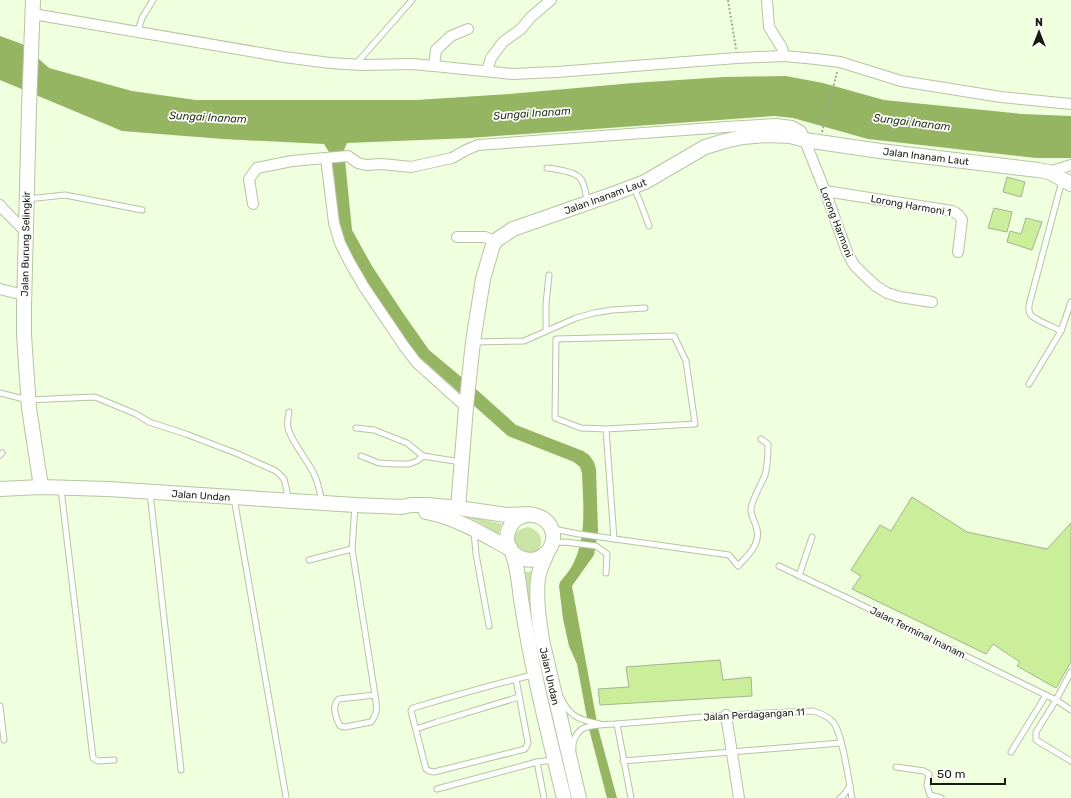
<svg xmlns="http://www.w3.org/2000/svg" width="1071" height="798" viewBox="0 0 1071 798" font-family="Rubik,sans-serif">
  <rect width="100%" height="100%" fill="#f0ffdd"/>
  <g fill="#c9e4a5">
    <path d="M464,515L502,524L498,535L484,525Z"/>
    <path d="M527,527C544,530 546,548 531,555L515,549L513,536L519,530Z"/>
    <path d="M533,571L531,604L532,627L537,651L573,798H570L531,633L527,587L524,575L523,572H527Z"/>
  </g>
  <path fill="#95b563" d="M0,36L22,44L49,68L132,91L196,100H416L509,94L633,83L724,77L786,76L823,83L884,100L1022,114L1071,116V158H1036L868,139L793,118L774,116L470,138L347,143L344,150L352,230L372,266L403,313L429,350L477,390L516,425L583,451L589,455L594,462L596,469L598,531L594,555L572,586L598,728L617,798H607L589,729L577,664L569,646L563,619L559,586L560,582C565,576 571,569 574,562C587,535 583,502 582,473L580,467L574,462L508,436L416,354L370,288L345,244L340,231L329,152L324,144L223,139L122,131L0,80Z"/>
  <g fill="#cbee9a" stroke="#a4b292">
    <path d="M1007,177L1025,182L1021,197L1003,192Z"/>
    <path d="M994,208L1012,212L1007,232L988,228Z"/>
    <path d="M1026,218L1042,222L1032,250L1007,242L1010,231L1021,234Z"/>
    <path d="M912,497L967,532L1047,549L1071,523V662L1056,688L1017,666L1020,662L993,644L986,654L852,589L861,576L851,570L880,525L891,531Z"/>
    <path d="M720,660L723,680L751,677L752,696L600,705L598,689L629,687L626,667Z"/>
  </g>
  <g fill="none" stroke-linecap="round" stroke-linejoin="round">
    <g stroke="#b6c4a4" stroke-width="7">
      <g id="lane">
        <path d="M138,31L142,18L153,0"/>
        <path d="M356,64L412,0"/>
        <path d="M547,168C556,169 572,171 579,177C585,182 586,195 587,201"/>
        <path d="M633,187C640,199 644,213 649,226"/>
        <path d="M27,199L65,195L142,210"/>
        <path d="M546,331V304L549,275"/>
        <path d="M1061,331C1054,327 1035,320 1031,315C1028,312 1029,308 1029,305L1062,181"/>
        <path d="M474,342L524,341L576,318L594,313L612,310L645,308"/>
        <path d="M1029,384L1061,331L1071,302"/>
        <path d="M0,393L28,400L95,397L136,414L149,422L186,434L238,454L276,471L284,479L287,491V500"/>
        <path d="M289,412C288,417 287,423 288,428C292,443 306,458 313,472C318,481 320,492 322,502"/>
        <path d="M356,428L374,430L407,443L423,456L461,462"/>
        <path d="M606,429L695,424L686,361L674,336L556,339L555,418L581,428L606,429L614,539"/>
        <path d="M0,455L2,453"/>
        <path d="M361,456L379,463L396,464H409L417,461L423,456"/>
        <path d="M61,489L93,758L98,761L114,760"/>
        <path d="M150,493L181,770"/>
        <path d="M234,498L286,797"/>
        <path d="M355,506L352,549L375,695C377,706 378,713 371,722L345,727L340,726C336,719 331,705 339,699L375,695"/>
        <path d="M553,529L579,534L729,555L738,566C745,558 755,550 757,539C760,526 750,518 751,509C752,499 761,485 765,475C768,465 768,455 768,444L761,439"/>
        <path d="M474,532L476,554L489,626"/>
        <path d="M552,543L565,542L596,546L607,554L606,573"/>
        <path d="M309,560L352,549"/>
        <path d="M779,566L847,598L1056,700L1071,672"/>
        <path d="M799,576L812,537"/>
        <path d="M516,679L528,743L525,749L434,772L429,771L426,769L411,711L413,708C453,696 493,684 533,675"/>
        <path d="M561,698C570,718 581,720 600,724"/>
        <path d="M0,706L4,740"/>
        <path d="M1071,710L1056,700L1036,732V740L1071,761"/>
        <path d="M617,724L631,798"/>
        <path d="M416,729L437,722L519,697"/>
        <path d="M573,749C572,742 576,733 582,729C589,725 609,724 617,724L726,715L813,711C820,713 826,715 832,721C842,729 849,783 852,798"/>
        <path d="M1011,752L1046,695"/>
        <path d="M623,761L841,743"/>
        <path d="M537,762L553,760"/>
        <path d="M896,767L924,771L929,774L927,785L930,795L941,798"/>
        <path d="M437,789L537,762L544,798"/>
        <path d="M840,798L842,797L850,786"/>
      </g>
    </g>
    <g stroke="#b6c4a4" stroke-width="12">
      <g id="street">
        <path d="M767,0L769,27L782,48L784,56"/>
        <path d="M33,14L284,57L330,63L362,65L412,64L434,66L512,74L557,72L737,58L784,56L816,59L840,62L901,81L1001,97L1071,104"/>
        <path d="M434,66L436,50L451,36L468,29"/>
        <path d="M487,71L491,58L503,42L521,29L531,17L551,0"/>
        <path d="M326,158L334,223L340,243L349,261L364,287L404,346L416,362L466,407"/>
        <path d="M1049,172L1071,165"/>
        <path d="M825,191L952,211C957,213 960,215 962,220L958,252"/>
        <path d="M253,204L249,179L257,168L292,161L348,156L358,163L366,165L382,164L411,167L452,158L466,150L478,145L726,127L776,124L792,126L801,131L825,191L847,252L854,265L862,273L876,286L887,293L900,297L932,302"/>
        <path d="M0,205L3,209L26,232"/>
        <path d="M457,237H485L495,241"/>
        <path d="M0,289L24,295"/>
        <path d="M726,715L739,798"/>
      </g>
    </g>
    <g stroke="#b6c4a4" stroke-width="16">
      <g id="secondary">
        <path d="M33,0L29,108L24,307V335L29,408L41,487"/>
        <path d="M0,489L41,487L108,489L355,505L402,507L411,505H428L458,508L507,515L529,514"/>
        <path d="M458,508L466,407L473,342L483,279L492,248L495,241L513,229L613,194L645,182L705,147L725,141L743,137L767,135L790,136L805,140L880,151L1038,170L1049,172L1071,184"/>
        <path d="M426,512C457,518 483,534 510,549"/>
        <path d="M513,553C540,575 568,538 544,519C539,516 533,514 527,515C519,516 512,521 509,529C507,533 507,537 507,541C508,546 512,550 513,555C518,569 519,584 521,599C531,666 548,732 564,798"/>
        <path d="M547,553C545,559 542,564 540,570C534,588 539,622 542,640L579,798"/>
      </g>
    </g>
    <g stroke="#9faa90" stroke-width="2" stroke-dasharray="2 2" stroke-linecap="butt">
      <path d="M728,0L736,49"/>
      <path d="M822,132L837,72"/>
    </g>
    <use href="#lane" stroke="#fff" stroke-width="5"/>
    <use href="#street" stroke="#fff" stroke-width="10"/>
    <use href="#secondary" stroke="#fff" stroke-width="14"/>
  </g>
  <g text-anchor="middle" stroke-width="3.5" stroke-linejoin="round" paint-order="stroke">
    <g font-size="10" fill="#171c10" stroke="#fff">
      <text transform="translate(926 156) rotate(7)" y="4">Jalan Inanam Laut</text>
      <text transform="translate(605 196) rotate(-20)" y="4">Jalan Inanam Laut</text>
      <text transform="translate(911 205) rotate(10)" y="4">Lorong Harmoni 1</text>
      <text transform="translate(837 222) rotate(69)" y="4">Lorong Harmoni</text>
      <text transform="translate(25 244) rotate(-89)" y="4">Jalan Burung Selingkir</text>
      <text transform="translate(201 495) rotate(4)" y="4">Jalan Undan</text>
      <text transform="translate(918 632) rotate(26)" y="4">Jalan Terminal Inanam</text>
      <text transform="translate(550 676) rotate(77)" y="4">Jalan Undan</text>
      <text transform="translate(754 714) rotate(-3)" y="4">Jalan Perdagangan 11</text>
    </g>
    <g font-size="11" font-style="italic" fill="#293613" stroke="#fff">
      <text transform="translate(532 113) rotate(-4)" y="4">Sungai Inanam</text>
      <text transform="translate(208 117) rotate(3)" y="4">Sungai Inanam</text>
      <text transform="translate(912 122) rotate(7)" y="4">Sungai Inanam</text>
    </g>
  </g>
  <g transform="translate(1039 32)" stroke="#ffffff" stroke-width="3" paint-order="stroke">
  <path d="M0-3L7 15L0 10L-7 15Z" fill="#171c10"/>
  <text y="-6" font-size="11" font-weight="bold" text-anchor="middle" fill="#171c10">N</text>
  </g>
  <path d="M931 778v6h74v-6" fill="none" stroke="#171c10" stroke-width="2"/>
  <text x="937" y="778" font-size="12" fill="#171c10" stroke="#ffffff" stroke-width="3" paint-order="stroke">50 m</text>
</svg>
